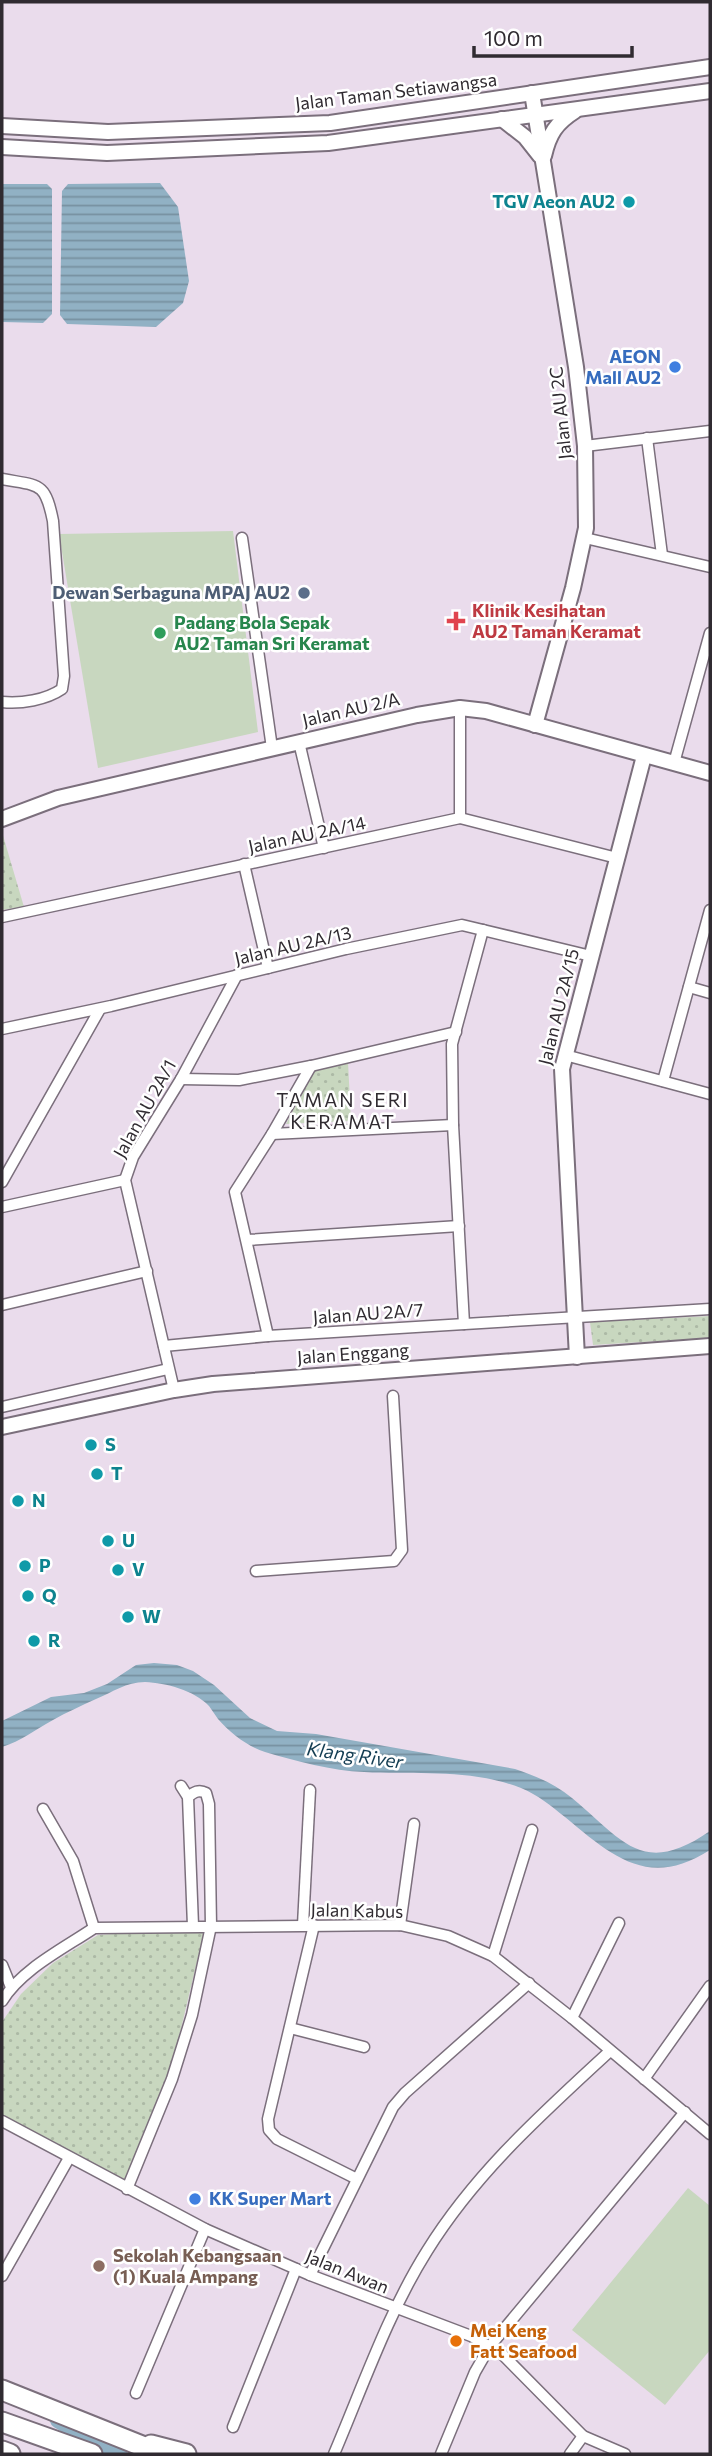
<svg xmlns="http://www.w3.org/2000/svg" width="712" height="2456" viewBox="0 0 712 2456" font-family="Commissioner,sans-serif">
  <defs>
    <pattern id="park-dots" width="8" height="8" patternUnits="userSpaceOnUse" patternTransform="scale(1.75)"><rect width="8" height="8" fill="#c8d7bf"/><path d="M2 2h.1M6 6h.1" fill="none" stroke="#acb9a5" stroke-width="1.8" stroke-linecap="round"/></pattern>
    <pattern id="water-rules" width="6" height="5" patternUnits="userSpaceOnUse" patternTransform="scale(1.75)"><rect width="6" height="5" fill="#91b1c4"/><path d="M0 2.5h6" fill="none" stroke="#7790a0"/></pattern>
  </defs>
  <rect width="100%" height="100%" fill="#eadcec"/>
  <g fill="url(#park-dots)">
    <path d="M2,832L24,907L2,910Z"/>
    <path d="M348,1062L351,1121L286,1124L314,1071Z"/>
    <path d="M710,1316V1338L593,1345L590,1322Z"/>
    <path d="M205,1928L174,2058L125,2183L2,2116V2022L21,1994L53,1963L98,1935Z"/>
  </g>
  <g fill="#c8d7bf">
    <path d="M233,531L258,732L98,768L59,534Z"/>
    <path d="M688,2188L710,2206V2350L665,2405L572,2330Z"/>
  </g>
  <g fill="url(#water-rules)">
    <path d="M160,183L178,207L189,281L183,303L156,327L67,324L60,315L62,191L68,184Z"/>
    <path d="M2,184H47L52,189V314L43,323L2,322Z"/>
    <path d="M154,1663L177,1665L193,1671L214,1685L250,1718L277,1731L316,1734L515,1769C536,1776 555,1784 572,1798C623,1840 642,1878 710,1831V1850C649,1889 613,1857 565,1817C551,1806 538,1795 521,1788C469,1768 417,1775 364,1772C332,1771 296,1761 265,1752C247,1746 230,1733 218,1719C215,1715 212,1710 209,1706C194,1690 166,1683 145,1682C126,1682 113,1692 96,1699C81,1706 67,1712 53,1720C35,1730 21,1741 2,1747V1721L51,1697L84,1693L107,1684L136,1665Z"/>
  </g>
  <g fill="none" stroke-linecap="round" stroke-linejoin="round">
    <path stroke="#91b1c4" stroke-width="19" d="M59,2419L118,2454"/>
    <g stroke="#7b6f7c" stroke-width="13">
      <g id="street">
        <path d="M647,438L662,555"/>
        <path d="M585,446L710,431"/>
        <path d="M2,479C39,486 45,481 53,521L64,676L62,689C46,700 21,704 2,702"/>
        <path d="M242,538L272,748"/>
        <path d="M585,538L710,567"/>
        <path d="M460,708V818"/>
        <path d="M299,742L324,848"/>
        <path d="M674,763L710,633"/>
        <path d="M244,864L268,968"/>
        <path d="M2,917L460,818L617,858"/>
        <path d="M689,987L710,993"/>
        <path d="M2,1029L111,1006L346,949L462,925L591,956"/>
        <path d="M565,1055L710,1094"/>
        <path d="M181,1079L239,1080L311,1066L456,1032"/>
        <path d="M663,1081L710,910"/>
        <path d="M272,1134L453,1125"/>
        <path d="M2,1182L100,1009"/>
        <path d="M2,1207L125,1180"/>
        <path d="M247,1240L459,1226"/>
        <path d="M2,1305L147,1271"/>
        <path d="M464,1324L453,1125L452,1044L483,930"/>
        <path d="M268,1336L235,1192L272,1134L311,1066"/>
        <path d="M164,1346L268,1336L710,1309"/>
        <path d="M174,1390L125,1180L133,1157L181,1079L237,975"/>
        <path d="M2,1407L168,1369"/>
        <path d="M256,1571L394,1561L402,1550L393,1396"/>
        <path d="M181,1786L188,1797L193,1926"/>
        <path d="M43,1809L73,1861L94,1928"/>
        <path d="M303,1925L310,1790"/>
        <path d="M314,1925L268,2119L269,2130L277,2139L357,2179"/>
        <path d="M400,1925L414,1824"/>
        <path d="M493,1956L532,1830"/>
        <path d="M2,1965L11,1987"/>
        <path d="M2,2001C22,1969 63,1949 94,1928L400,1925L448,1936L493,1956L572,2018L710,2134"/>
        <path d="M572,2018L619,1923"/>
        <path d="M290,2028L364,2047"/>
        <path d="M644,2079L710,1986"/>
        <path d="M2,2121L205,2229L310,2275L471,2336L502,2354L583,2436L625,2454"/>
        <path d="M127,2189L172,2079L192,2015L211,1926L209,1804L206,1793C199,1789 194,1792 188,1797"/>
        <path d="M310,2275L393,2107L405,2093L529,1983"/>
        <path d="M2,2276L69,2158"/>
        <path d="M136,2393L205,2229"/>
        <path d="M233,2427L296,2269"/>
        <path d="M334,2454C363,2386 388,2313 427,2251C476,2172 543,2113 610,2051"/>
        <path d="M441,2454L475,2372L490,2346L685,2112"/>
        <path d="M570,2454L583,2436"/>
      </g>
    </g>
    <g stroke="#7b6f7c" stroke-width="18">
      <g id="secondary">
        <path d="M532,93L576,367L585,446L586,528L573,588L535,725"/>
        <path d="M502,119L525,137L540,156"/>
        <path d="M2,126L108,132L330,123L710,67"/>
        <path d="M2,147L107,153L328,143L710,91"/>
        <path d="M544,156C549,134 556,123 575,111"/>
        <path d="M2,819L58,798L417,715L460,708L486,711L710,773"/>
        <path d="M577,1357L562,1069L644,756"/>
        <path d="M2,1427L174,1390L213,1384L710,1346"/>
      </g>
    </g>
    <g stroke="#7b6f7c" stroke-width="23">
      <g id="highway">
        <path d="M2,2390L162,2454"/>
        <path d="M2,2422L92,2454"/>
        <path d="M151,2445L186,2454"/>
        <path d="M2,2451L10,2454"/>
      </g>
    </g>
    <use href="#street" stroke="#fff" stroke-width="10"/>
    <use href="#secondary" stroke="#fff" stroke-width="14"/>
    <use href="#highway" stroke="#fff" stroke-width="19"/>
  </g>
  <g fill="#0f9aa8" stroke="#fff" stroke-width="2.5">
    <circle cx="629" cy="202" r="7"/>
    <circle cx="91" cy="1445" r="7"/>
    <circle cx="97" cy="1474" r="7"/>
    <circle cx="18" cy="1501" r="7"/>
    <circle cx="108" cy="1541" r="7"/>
    <circle cx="25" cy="1566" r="7"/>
    <circle cx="118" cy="1570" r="7"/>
    <circle cx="28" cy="1596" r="7"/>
    <circle cx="128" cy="1617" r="7"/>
    <circle cx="34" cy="1641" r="7"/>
  </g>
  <g fill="#3f7fe0" stroke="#fff" stroke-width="2.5">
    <circle cx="675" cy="367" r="7"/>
    <circle cx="195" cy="2199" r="7"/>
  </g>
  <circle fill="#5c6f8a" stroke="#fff" stroke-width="2.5" cx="304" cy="593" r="7"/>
  <path fill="#e0444e" stroke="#fff" stroke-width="2.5" d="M452.5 610.5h7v7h7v7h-7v7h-7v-7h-7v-7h7z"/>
  <circle fill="#2e9e5b" stroke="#fff" stroke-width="2.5" cx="160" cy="633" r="7"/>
  <circle fill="#8d6e63" stroke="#fff" stroke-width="2.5" cx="99" cy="2266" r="7"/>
  <circle fill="#e8710a" stroke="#fff" stroke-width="2.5" cx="456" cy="2341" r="7"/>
  <g text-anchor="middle" stroke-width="5" stroke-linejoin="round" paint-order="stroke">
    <g font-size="18" fill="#302b31" stroke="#fff">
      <text transform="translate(396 92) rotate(-7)" y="6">Jalan Taman Setiawangsa</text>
      <text transform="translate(561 413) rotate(-96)" y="6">Jalan AU 2C</text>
      <text transform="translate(351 710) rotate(-13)" y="6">Jalan AU 2/A</text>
      <text transform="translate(307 835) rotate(-12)" y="6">Jalan AU 2A/14</text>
      <text transform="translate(293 946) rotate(-13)" y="6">Jalan AU 2A/13</text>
      <text transform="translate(559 1007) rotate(-76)" y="6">Jalan AU 2A/15</text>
      <text transform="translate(145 1109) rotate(-61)" y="6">Jalan AU 2A/1</text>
      <text transform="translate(368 1314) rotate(-4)" y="6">Jalan AU 2A/7</text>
      <text transform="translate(353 1354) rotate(-4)" y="6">Jalan Enggang</text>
      <text transform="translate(357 1911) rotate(1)" y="6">Jalan Kabus</text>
      <text transform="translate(347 2272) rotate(22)" y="6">Jalan Awan</text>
    </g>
    <g font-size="18" font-weight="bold" fill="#0d838f" stroke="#fff" text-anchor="start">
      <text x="615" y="208" text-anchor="end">TGV Aeon AU2</text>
      <text x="105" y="1451">S</text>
      <text x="111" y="1480">T</text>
      <text x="32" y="1507">N</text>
      <text x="122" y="1547">U</text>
      <text x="39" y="1572">P</text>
      <text x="132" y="1576">V</text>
      <text x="42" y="1602">Q</text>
      <text x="142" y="1623">W</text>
      <text x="48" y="1647">R</text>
    </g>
    <g font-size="18" font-weight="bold" fill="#366cbe" stroke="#fff" text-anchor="end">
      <text x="661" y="363">AEON<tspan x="661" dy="21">Mall AU2</tspan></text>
      <text x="209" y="2205" text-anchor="start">KK Super Mart</text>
    </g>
    <g font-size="18" font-weight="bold" fill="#4e5e75" stroke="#fff" text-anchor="end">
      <text x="290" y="599">Dewan Serbaguna MPAJ AU2</text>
    </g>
    <g font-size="18" font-weight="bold" fill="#be3a42" stroke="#fff" text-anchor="start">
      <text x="472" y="617">Klinik Kesihatan<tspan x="472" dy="21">AU2 Taman Keramat</tspan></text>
    </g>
    <g font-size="18" font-weight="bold" fill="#27864d" stroke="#fff" text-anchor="start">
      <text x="174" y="629">Padang Bola Sepak<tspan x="174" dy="21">AU2 Taman Sri Keramat</tspan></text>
    </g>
    <g font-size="18" font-weight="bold" fill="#785e54" stroke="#fff" text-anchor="start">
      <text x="113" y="2262">Sekolah Kebangsaan<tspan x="113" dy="21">(1) Kuala Ampang</tspan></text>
    </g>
    <g font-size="18" font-weight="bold" fill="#c56008" stroke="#fff" text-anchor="start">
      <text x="470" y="2337">Mei Keng<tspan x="470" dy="21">Fatt Seafood</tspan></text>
    </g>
    <g font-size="19" letter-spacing="2" fill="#302b31" stroke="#fff">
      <text x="343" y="1107">TAMAN SERI<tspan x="343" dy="22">KERAMAT</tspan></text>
    </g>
    <g font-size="19" font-style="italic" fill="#133d52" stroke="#fff">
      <text transform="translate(355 1755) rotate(8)" y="7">Klang River</text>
    </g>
  </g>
  <rect width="712" height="2456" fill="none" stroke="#302b31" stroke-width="7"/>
  <path d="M474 46v10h158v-10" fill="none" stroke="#302b31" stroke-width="3.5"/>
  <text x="484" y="46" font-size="21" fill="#302b31" stroke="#ffffff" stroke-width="5" paint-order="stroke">100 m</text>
</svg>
